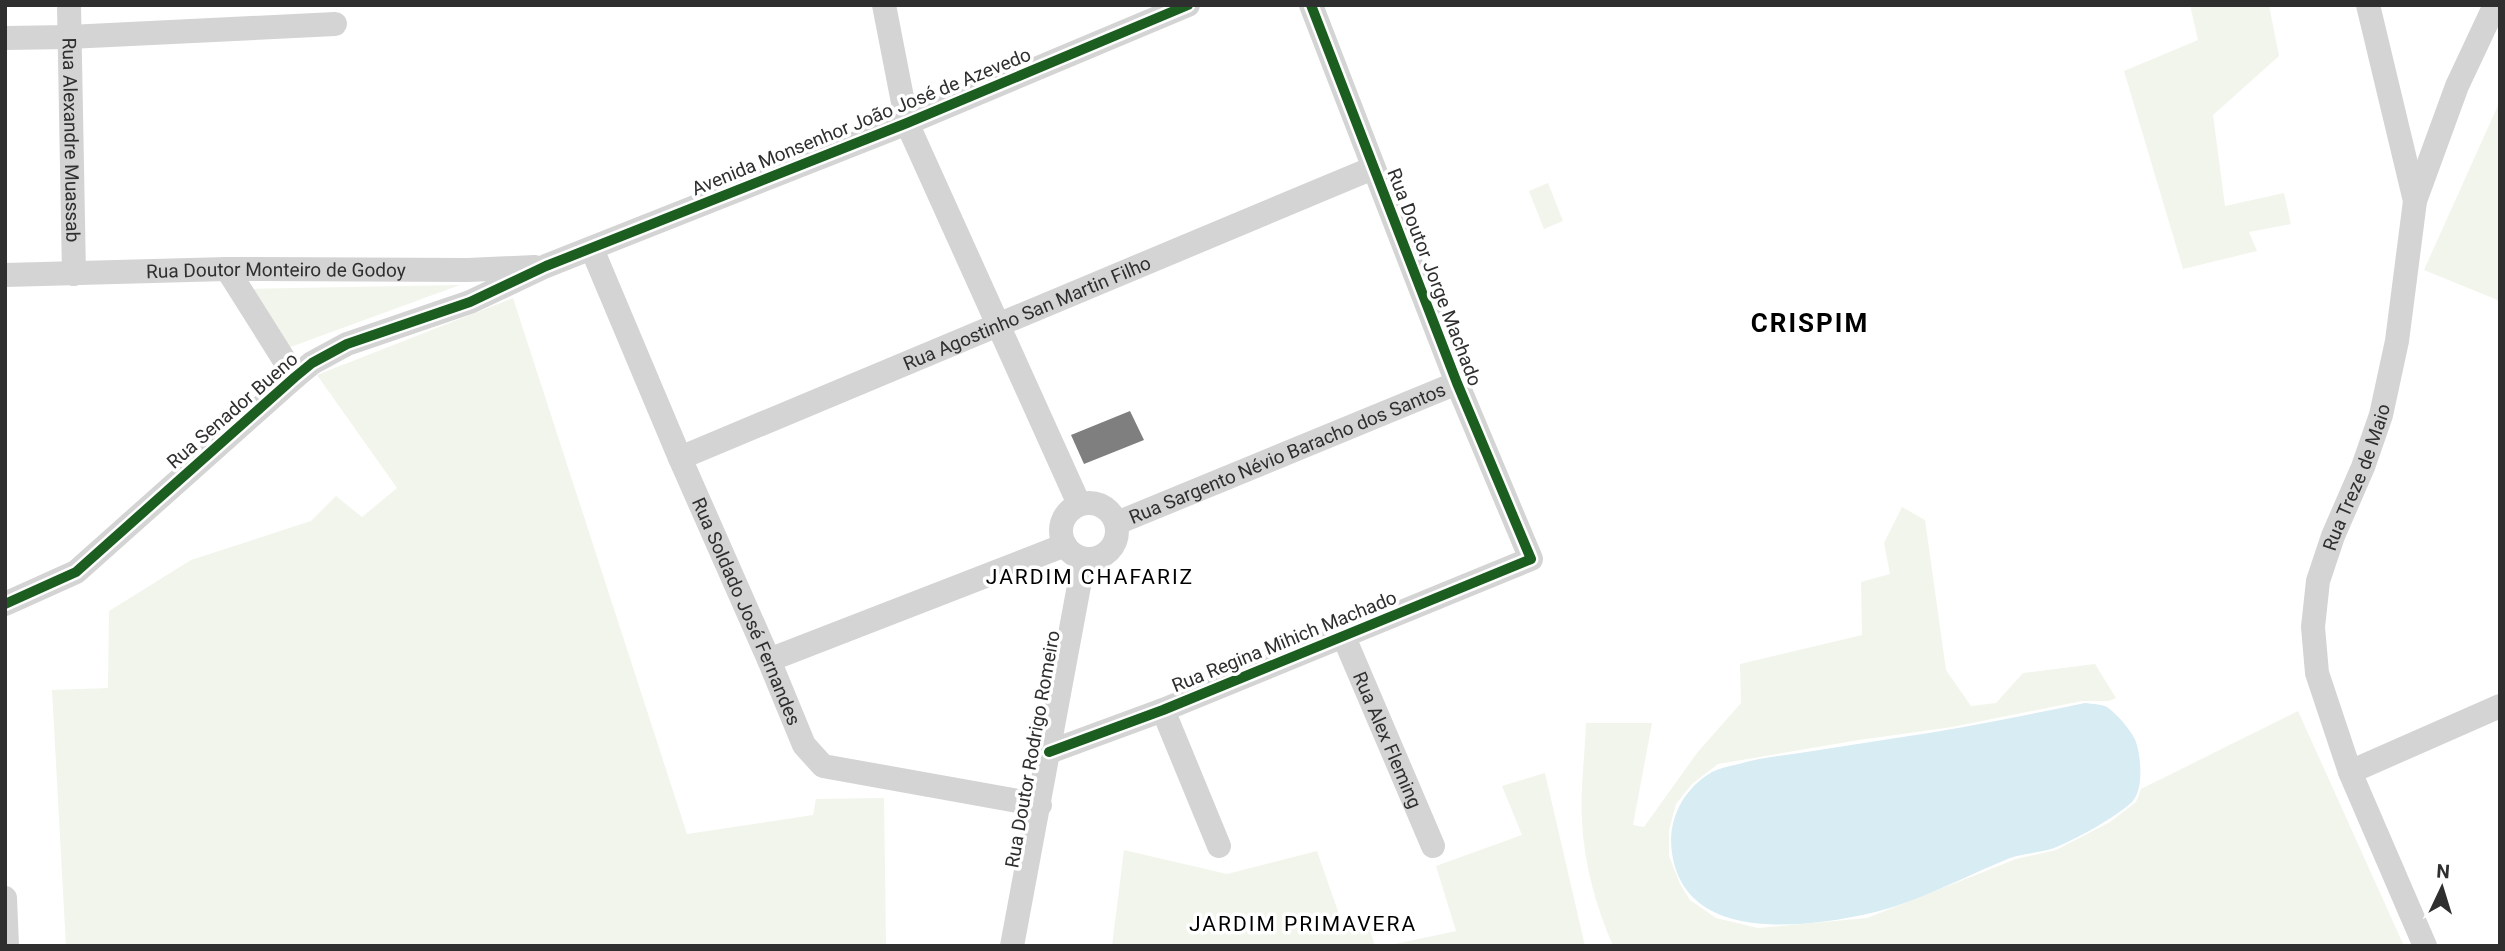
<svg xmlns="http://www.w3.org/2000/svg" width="2505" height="951" viewBox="0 0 2505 951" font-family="Roboto,sans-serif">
  <rect width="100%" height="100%" fill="#fff"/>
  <g fill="#f2f5ec">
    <path d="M2190,5H2269L2279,56L2213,115L2225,206L2284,193L2291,224L2249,232L2257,251L2183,269L2124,71L2198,40Z"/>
    <path d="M2500,101V301L2424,270Z"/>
    <path d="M1548,183L1563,221L1544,229L1529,191Z"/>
    <path d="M460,285L285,349L246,289Z"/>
    <path d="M513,298L687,834L813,815L816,799L884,798L886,946H66L52,690L108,688L109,611L191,560L311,521L336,496L362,517L397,488L317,375Z"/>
    <path d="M1902,507L1925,520L1946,670L1971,706L1996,703L2023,673L2095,664L2116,698L2109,701H2082L1952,727L1859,740L1718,764L1692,784L1676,804L1669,830V856L1680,884L1690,900L1716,918L1758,928L1867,918L2016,859L2056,850L2110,822L2136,802L2141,789L2298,711L2404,946H1613C1596,906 1584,864 1582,821C1580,789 1585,755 1586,723H1652L1633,825L1644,827L1697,753L1741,703L1740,664L1862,635L1861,582L1890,574L1884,543Z"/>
    <path d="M1545,773L1585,946H1386L1456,931L1436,866L1522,835L1502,786Z"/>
    <path d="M1124,850L1227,874L1317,851L1342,923L1366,917L1375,946H1112Z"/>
  </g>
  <path fill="#d8ecf3" d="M2085,703C2092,704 2101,704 2107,707C2117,714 2132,731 2136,742C2141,757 2144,790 2132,802C2118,816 2073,841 2054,848C2040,853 2024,853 2010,858C1963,877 1917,903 1867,914C1802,928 1685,943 1672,853C1667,820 1683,789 1712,772C1720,768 1730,766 1739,764C1759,758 1780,756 1800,753C1832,748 1864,743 1896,738C1959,729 2022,716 2085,703Z"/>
  <path fill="#7f7f7f" d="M1130,411L1144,440L1084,464L1071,435Z"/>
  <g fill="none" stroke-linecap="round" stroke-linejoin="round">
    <g stroke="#d4d4d4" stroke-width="24">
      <path id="s1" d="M69,5L74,274"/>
      <path d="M884,5L907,123L1079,504"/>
      <path d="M2368,5L2415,201"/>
      <path d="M5,38L69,37L335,24"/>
      <path id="s2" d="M592,249L680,458L769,660L804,745L823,766L1040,805"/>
      <path d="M227,269L295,377"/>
      <path id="s3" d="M5,275L227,269L468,270L535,267"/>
      <path id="s4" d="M680,458L1373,168"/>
      <circle cx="1089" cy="531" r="28"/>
      <path id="s5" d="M1117,523L1457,383"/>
      <path d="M5,604L76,572L295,377L312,363L347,344L470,302L546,266L907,123L1188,5"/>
      <path id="s6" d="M1343,635L1433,846"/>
      <path d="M769,660L1065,545"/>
      <path d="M1163,710L1219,846"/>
      <path d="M1049,752L1163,710L1531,559L1457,383L1311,5"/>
      <path d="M2350,772L2500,706"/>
      <path d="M5,898L7,946"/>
      <path d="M1012,946L1084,559"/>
      <path id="s7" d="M2425,946L2350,772L2317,673L2313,627L2318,581L2333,536L2363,467L2381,415L2397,341L2415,201L2457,86L2495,5"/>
    </g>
    <g stroke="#fff" stroke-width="15">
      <g id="cycleway">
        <path d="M5,604L76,572L295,377L312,363L347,344L470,302L546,266L907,123L1188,5"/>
        <path d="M1049,752L1163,710L1531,559L1457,383L1311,5"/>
      </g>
    </g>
    <use href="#cycleway" stroke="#1b5e20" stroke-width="10"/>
  </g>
  <g text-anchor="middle" stroke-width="7" stroke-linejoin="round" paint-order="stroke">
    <g font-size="19" fill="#2f2f2f" stroke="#fff">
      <text transform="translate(861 121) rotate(-22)" y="7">Avenida Monsenhor João José de Azevedo</text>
      <text dy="7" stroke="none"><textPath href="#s1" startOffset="135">Rua Alexandre Muassab</textPath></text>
      <text dy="7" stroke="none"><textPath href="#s3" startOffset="271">Rua Doutor Monteiro de Godoy</textPath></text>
      <text transform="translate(1435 277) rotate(69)" y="7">Rua Doutor Jorge Machado</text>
      <text dy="7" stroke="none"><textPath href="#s4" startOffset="376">Rua Agostinho San Martin Filho</textPath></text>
      <text transform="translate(232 410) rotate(-41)" y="7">Rua Senador Bueno</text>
      <text dy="7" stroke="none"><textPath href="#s5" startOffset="184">Rua Sargento Névio Baracho dos Santos</textPath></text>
      <text dy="7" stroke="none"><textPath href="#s7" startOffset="497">Rua Treze de Maio</textPath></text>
      <text dy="7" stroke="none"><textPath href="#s2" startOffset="394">Rua Soldado José Fernandes</textPath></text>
      <text transform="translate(1284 641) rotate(-22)" y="7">Rua Regina Mihich Machado</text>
      <text dy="7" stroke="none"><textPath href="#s6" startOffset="114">Rua Alex Fleming</textPath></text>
      <text transform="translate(1032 749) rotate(-80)" y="7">Rua Doutor Rodrigo Romeiro</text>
    </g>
    <g font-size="21" letter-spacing="2" fill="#000" stroke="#fff">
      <text x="1090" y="584">JARDIM CHAFARIZ</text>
      <text x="1303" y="931">JARDIM PRIMAVERA</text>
    </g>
    <g font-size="26" font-weight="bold" letter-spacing="2" fill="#000" stroke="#fff">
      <text x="1810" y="332">CRISPIM</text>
    </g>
  </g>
  <rect width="2505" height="951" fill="none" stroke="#2f2f2f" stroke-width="14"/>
  <g transform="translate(2442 888) rotate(4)" stroke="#ffffff" stroke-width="5" paint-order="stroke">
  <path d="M0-5L12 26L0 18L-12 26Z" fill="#2f2f2f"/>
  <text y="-10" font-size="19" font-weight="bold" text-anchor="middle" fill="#2f2f2f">N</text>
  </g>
</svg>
